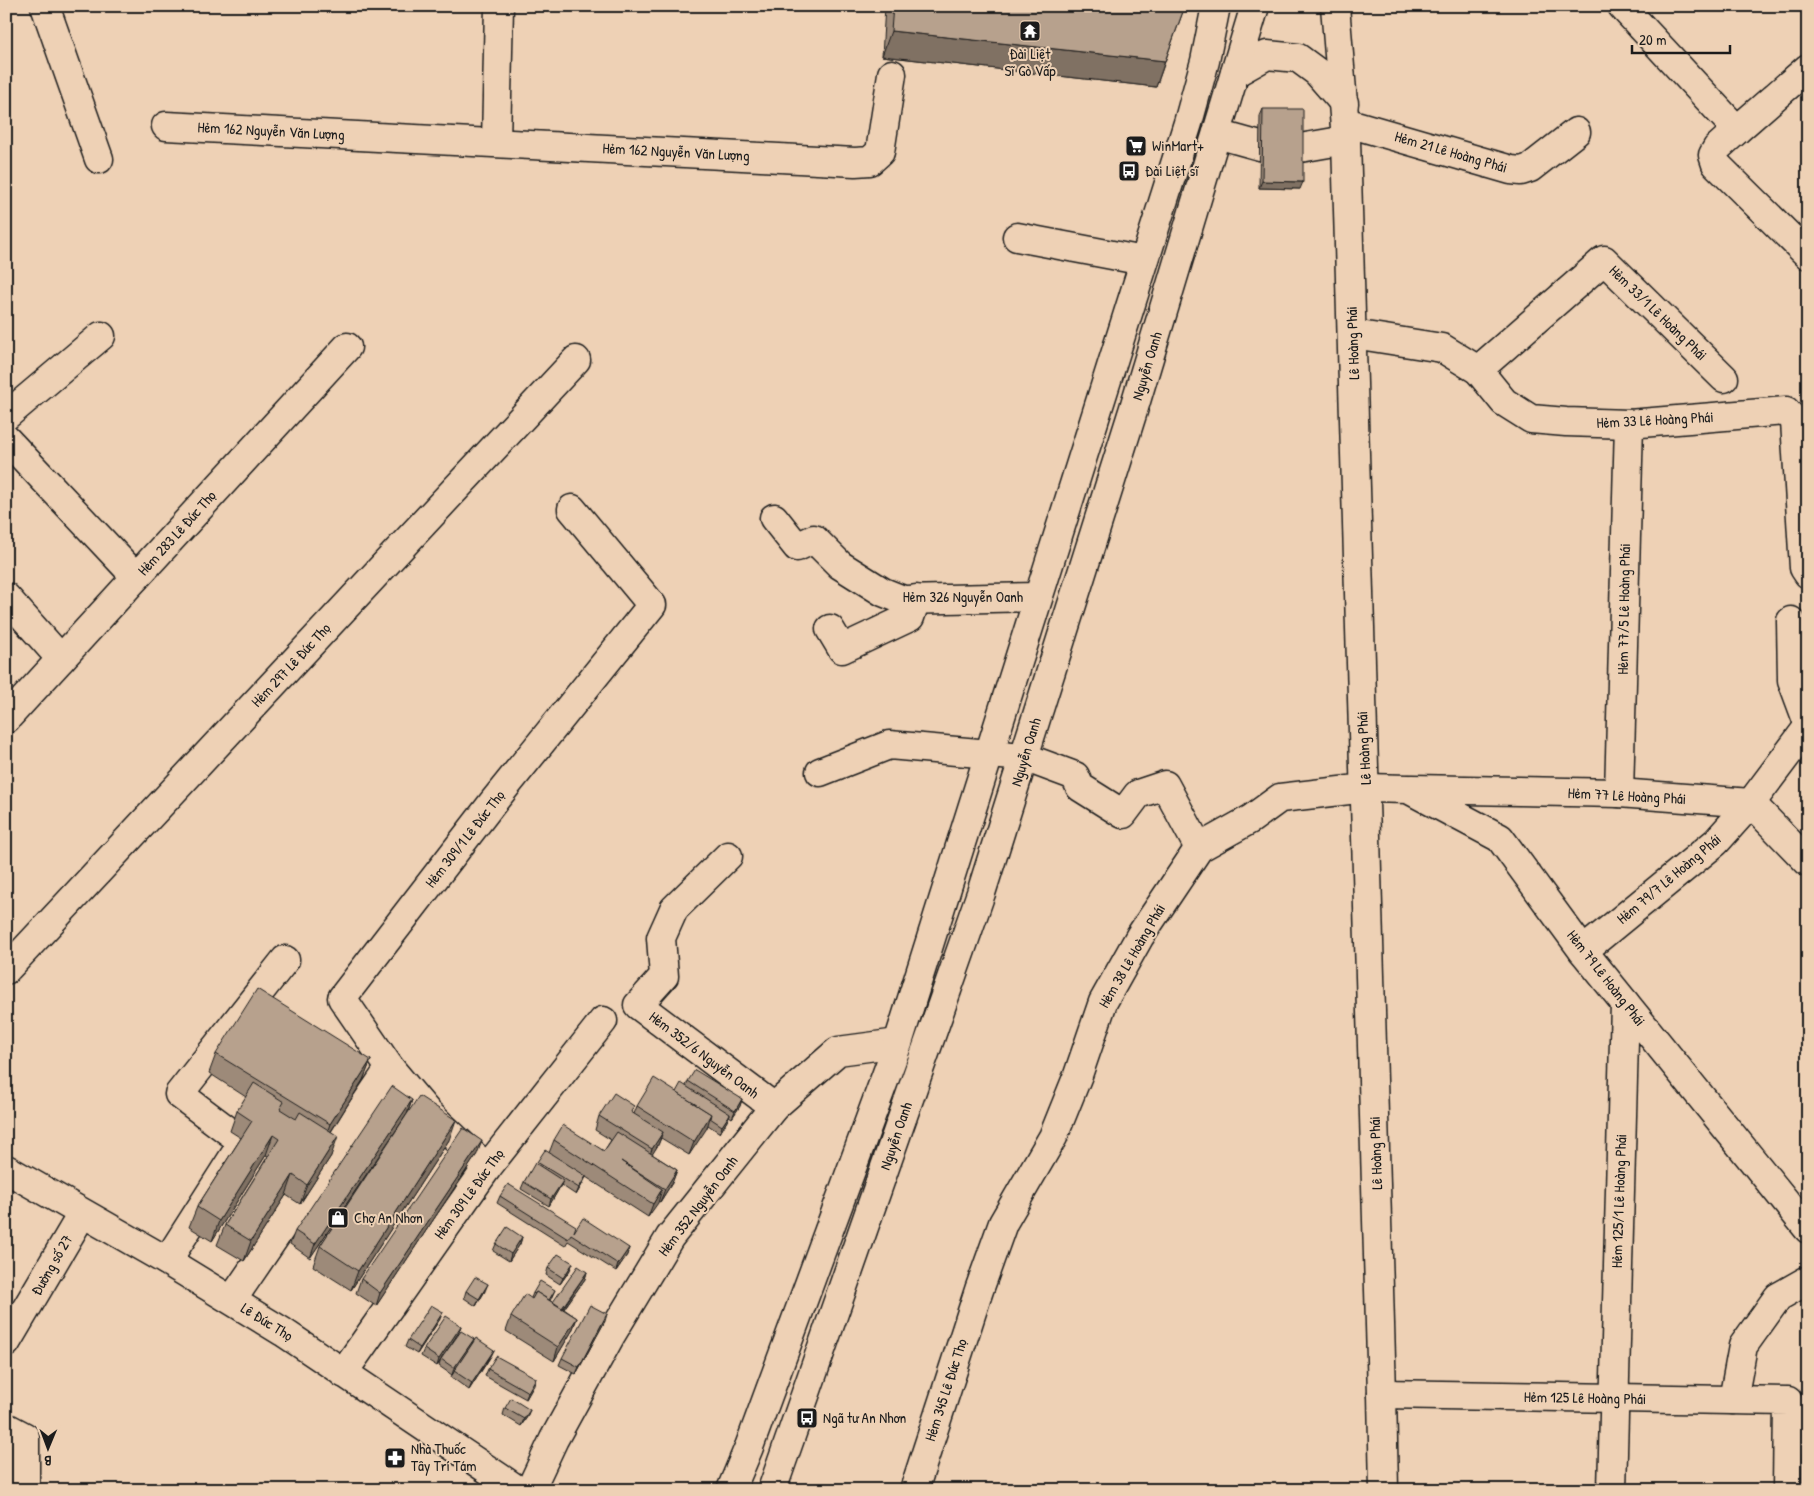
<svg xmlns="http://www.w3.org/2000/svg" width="1814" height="1496" viewBox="0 0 1814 1496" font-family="'Patrick Hand',sans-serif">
  <rect width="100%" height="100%" fill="#eed1b5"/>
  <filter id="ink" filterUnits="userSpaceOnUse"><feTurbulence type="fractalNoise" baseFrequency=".02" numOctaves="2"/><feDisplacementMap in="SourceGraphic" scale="10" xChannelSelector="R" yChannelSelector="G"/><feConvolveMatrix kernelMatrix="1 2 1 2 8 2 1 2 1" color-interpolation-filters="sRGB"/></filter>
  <g filter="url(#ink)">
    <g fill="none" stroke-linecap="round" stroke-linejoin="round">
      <g stroke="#1c1c1c" stroke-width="31">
        <g id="minor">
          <path d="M45,6L99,159"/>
          <path d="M1335,6L1346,140L1382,1394L1384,1490"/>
          <path d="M1622,6L1737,130L1717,148L1713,155L1716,164L1808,255"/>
          <path d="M1345,122L1511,170L1521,171L1530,168L1576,132"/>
          <path d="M166,126L855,162L870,161L880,152L892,74"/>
          <path d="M1737,130L1808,68"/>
          <path d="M1217,134L1260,146"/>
          <path d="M496,142L499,6"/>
          <path d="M1300,148L1346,140"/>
          <path d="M1017,237L1144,261"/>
          <path d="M1353,334L1442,348L1478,370L1504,402L1531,419L1566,422L1629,424L1786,411L1795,421L1804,568L1808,574"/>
          <path d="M1478,370L1604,260L1724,378"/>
          <path d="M6,416L101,336"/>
          <path d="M6,439L136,577"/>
          <path d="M774,518L797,547L814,539L840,565L883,592L903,600L1038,597"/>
          <path d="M6,597L61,659"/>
          <path d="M1791,621L1792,680L1808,723"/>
          <path d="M830,629L842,649L910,617L916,599"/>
          <path d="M6,719L347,347"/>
          <path d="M820,772L889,745L1024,757L1075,776L1080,787L1123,814L1138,794L1165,785L1199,848"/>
          <path d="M1412,789L1619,793L1751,803L1808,727"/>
          <path d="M1619,793L1629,424"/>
          <path d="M728,856L674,909L661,938L664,976L638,1005L774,1107"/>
          <path d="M1583,951L1716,842L1751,803L1808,862"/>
          <path d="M6,970L576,360"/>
          <path d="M487,1168L428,1113L390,1068L342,998L494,801L652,605L572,509"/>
          <path d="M6,1169L167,1261L283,1332L518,1490"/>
          <path d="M167,1261L243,1142L179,1094L285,960"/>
          <path d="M232,1300L390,1068"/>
          <path d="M6,1343L82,1214"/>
          <path d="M343,1373L487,1168L603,1021"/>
          <path d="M1382,1394L1788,1401L1787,1490"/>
          <path d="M1733,1400L1743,1346L1778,1297L1808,1280"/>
          <path d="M6,1427L25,1437V1490"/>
          <path d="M530,1490L554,1439L611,1335L670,1237L774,1107L838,1051L898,1043"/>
          <path d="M914,1490L979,1290L1003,1223L1053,1137L1078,1075L1103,1002L1140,936L1199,848L1251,819L1280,798L1366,788L1408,789L1500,838L1583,951L1808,1229"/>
          <path d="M1612,1490L1625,1003"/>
        </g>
      </g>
      <g stroke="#1c1c1c" stroke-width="31">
        <g id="major">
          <path d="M1235,73L1267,55L1298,58L1317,72L1344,103"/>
          <path d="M731,1490L749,1447L898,1043L1188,123L1205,61L1216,6"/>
          <path d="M772,1490L981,893L1133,411L1255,6"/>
        </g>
      </g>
      <use href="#minor" stroke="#eed1b5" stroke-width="28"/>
      <use href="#major" stroke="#eed1b5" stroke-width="28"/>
    </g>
    <g fill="#9d8a79" stroke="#1c1c1c">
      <path d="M885,6H1185L1156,87L882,56Z"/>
      <path d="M1263,109L1300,189L1259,188L1260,116Z"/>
      <path d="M216,1054L371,1060L363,1080L331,1132V1156L300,1204L286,1195L244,1261L217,1245L225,1225L268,1156L266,1155L212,1241L189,1227L197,1207L241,1138L230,1131L237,1111L246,1097L209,1073Z"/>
      <path d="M688,1081L742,1099L740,1106L732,1118L729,1116L727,1121L720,1133L708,1125L689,1155L661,1138L658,1145L652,1154L677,1170L672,1183L660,1202L658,1201L648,1217L586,1177L583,1183L576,1195L561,1185L549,1206L521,1189L524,1182L537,1162L549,1153L554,1140L604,1151L611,1140L595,1130L599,1116L634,1106L632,1112L634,1114L637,1106L676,1092L686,1086Z"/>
      <path d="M412,1100L408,1112L449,1140L351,1290L313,1266L320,1246L392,1136L310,1258L290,1244L295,1231Z"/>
      <path d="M477,1154L376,1306L356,1293L361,1279Z"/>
      <path d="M500,1196L574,1230L629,1248L627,1255L616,1271L568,1241L565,1246L497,1203Z"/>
      <path d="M522,1237L520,1244L509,1261L493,1251L496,1244Z"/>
      <path d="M548,1268L570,1270L560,1284L546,1275Z"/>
      <path d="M587,1272L585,1279L564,1309L577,1318L572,1331L554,1361L506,1331L511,1317L531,1298L533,1293L555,1290L550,1301L553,1302Z"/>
      <path d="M466,1291H485L476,1306L464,1298Z"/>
      <path d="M440,1319L417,1354L405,1347L408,1340Z"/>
      <path d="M605,1321L576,1374L559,1365L562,1358Z"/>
      <path d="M461,1326L459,1332L437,1366L421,1356L424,1349Z"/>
      <path d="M472,1344L494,1350L491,1356L469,1390L451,1377L453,1373L452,1375L439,1366L441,1359Z"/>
      <path d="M488,1369L534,1385L526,1399L485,1376Z"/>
      <path d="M505,1408L527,1417L521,1426L503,1415Z"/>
    </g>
    <g fill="#807163" stroke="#1c1c1c">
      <path d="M891,31L1165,61L1156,87L882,56Z"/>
      <path d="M1262,181L1303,182L1300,189L1259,188Z"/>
      <path d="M371,1060L363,1080L323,1144L330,1124Z"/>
      <path d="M742,1099L740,1106L732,1118L735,1111Z"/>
      <path d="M412,1100L407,1114L310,1258L315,1244Z"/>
      <path d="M711,1114L707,1128L689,1155L694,1142Z"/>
      <path d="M730,1114L727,1121L720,1133L722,1126Z"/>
      <path d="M456,1120L449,1140L351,1290L358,1271Z"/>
      <path d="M663,1132L658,1145L647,1163L652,1149Z"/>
      <path d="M273,1135L266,1155L212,1241L219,1221Z"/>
      <path d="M338,1136L331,1156L300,1204L307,1185Z"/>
      <path d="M482,1141L477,1154L376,1306L380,1293Z"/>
      <path d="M677,1170L672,1183L660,1202L665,1189Z"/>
      <path d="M293,1175L286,1195L244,1261L251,1241Z"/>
      <path d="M586,1176L583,1183L576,1195L579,1188Z"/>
      <path d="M563,1181L560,1187L549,1206L551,1199Z"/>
      <path d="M662,1189L658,1203L648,1217L653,1204Z"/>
      <path d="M522,1237L520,1244L509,1261L511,1254Z"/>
      <path d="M629,1248L627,1255L616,1271L618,1264Z"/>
      <path d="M573,1263L570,1270L560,1284L563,1278Z"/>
      <path d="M587,1272L585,1279L558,1317L561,1311Z"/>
      <path d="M488,1284L485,1291L476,1306L479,1299Z"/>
      <path d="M443,1312L440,1319L417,1354L420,1348Z"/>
      <path d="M607,1314L605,1321L576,1374L579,1367Z"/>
      <path d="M577,1318L572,1331L554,1361L558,1347Z"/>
      <path d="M461,1326L459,1332L437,1366L439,1359Z"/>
      <path d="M474,1339L471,1346L452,1375L454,1368Z"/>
      <path d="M494,1350L491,1356L469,1390L472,1383Z"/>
      <path d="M536,1378L534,1385L526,1399L528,1392Z"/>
      <path d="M530,1410L527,1417L521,1426L524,1419Z"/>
    </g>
    <g fill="#b7a18d" stroke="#1c1c1c">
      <path d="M893,6H1185L1165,61L891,31Z"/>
      <path d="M1263,109H1303V182L1262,181Z"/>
      <path d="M257,989L371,1060L330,1124L216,1054Z"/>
      <path d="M695,1070L742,1099L735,1111L688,1081Z"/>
      <path d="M654,1078L711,1114L694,1142L637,1106Z"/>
      <path d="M254,1083L284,1102L280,1109L296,1119L300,1112L338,1136L307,1185L293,1175L251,1241L225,1225L279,1139L273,1135L219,1221L197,1207L252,1121L237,1111Z"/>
      <path d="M681,1083L730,1114L722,1126L710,1118L711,1114L676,1092Z"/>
      <path d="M392,1086L412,1100L315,1244L295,1231Z"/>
      <path d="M614,1093L634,1106L631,1112L663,1132L652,1149L599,1116Z"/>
      <path d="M419,1096L456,1120L358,1271L320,1246Z"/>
      <path d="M563,1125L604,1151L617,1132L677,1170L665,1189L621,1161L662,1189L653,1204L554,1140Z"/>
      <path d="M463,1128L482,1141L380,1293L361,1279Z"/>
      <path d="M545,1150L586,1176L579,1188L537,1162Z"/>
      <path d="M535,1163L563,1181L551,1199L524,1182Z"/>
      <path d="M508,1184L576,1226L574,1232L583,1218L629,1248L618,1264L571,1234L568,1239L500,1196Z"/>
      <path d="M507,1227L522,1237L511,1254L496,1244Z"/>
      <path d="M558,1254L573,1263L563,1278L548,1268Z"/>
      <path d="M578,1266L587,1272L562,1308L553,1302Z"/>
      <path d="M475,1277L488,1284L479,1299L466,1291Z"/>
      <path d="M540,1281L555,1290L549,1300L536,1292L535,1294L533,1293Z"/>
      <path d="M536,1292L577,1318L558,1347L511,1317L525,1294L532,1299Z"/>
      <path d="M431,1305L443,1312L420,1348L408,1340Z"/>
      <path d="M590,1305L607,1314L579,1367L562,1358Z"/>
      <path d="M446,1316L461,1326L439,1359L424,1349Z"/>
      <path d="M461,1331L474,1339L454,1368L441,1359Z"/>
      <path d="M476,1338L494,1350L472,1383L454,1371Z"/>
      <path d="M496,1356L536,1378L528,1392L488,1369Z"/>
      <path d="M511,1398L530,1410L524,1419L505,1408Z"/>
    </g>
  </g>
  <defs>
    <g id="temple-square" transform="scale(1.125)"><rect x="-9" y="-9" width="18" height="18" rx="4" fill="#1c1c1c" stroke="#eed1b5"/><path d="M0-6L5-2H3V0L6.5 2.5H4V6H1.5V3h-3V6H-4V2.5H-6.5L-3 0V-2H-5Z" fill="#fff"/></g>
    <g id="supermarket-square" transform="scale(1.125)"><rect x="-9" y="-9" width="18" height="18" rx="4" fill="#1c1c1c" stroke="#eed1b5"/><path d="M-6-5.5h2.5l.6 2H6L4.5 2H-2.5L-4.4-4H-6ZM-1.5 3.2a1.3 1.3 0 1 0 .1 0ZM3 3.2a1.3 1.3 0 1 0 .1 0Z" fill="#fff"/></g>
    <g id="bus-square" transform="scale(1.125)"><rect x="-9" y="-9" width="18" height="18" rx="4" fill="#1c1c1c" stroke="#eed1b5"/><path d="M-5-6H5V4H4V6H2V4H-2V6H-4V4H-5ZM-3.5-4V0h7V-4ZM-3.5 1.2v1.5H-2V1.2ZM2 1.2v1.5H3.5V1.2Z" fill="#fff"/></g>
    <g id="shop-square" transform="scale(1.125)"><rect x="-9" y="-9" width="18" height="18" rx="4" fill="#1c1c1c" stroke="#eed1b5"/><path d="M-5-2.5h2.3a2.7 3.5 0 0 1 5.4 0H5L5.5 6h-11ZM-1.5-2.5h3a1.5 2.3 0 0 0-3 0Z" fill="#fff"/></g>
    <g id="pharmacy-square" transform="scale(1.125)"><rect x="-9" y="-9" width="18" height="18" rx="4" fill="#1c1c1c" stroke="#eed1b5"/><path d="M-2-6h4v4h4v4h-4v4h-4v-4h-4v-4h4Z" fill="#fff"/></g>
  </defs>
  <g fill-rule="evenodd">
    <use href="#temple-square" x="1030" y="31"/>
    <use href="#supermarket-square" x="1136" y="146"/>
    <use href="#bus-square" x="1129" y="171"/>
    <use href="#shop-square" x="338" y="1218"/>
    <use href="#bus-square" x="807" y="1418"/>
    <use href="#pharmacy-square" x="395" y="1458"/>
  </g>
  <g text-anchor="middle" stroke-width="4" stroke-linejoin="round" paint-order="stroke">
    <g font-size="15" fill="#1c1c1c" stroke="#eed1b5" text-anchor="start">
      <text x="1030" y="59" text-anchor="middle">Đài Liệt<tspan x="1030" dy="17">Sĩ Gò Vấp</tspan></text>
      <text x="1152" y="151">WinMart+</text>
      <text x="1145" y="176">Đài Liệt sĩ</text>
      <text x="354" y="1223">Chợ An Nhơn</text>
      <text x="823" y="1423">Ngã tư An Nhơn</text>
      <text x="411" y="1454">Nhà Thuốc<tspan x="411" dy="17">Tây Trí Tám</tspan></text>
    </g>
    <g font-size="15" fill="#1c1c1c" stroke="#eed1b5">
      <text transform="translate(271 131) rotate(3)" y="5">Hẻm 162 Nguyễn Văn Lượng</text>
      <text transform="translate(676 152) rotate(3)" y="5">Hẻm 162 Nguyễn Văn Lượng</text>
      <text transform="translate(1451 152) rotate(16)" y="5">Hẻm 21 Lê Hoàng Phái</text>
      <text transform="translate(1658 313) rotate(44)" y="5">Hẻm 33/1 Lê Hoàng Phái</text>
      <text transform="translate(1353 343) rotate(-92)" y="5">Lê Hoàng Phái</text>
      <text transform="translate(1147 366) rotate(-73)" y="5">Nguyễn Oanh</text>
      <text transform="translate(1655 420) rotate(-3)" y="5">Hẻm 33 Lê Hoàng Phái</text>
      <text transform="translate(177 533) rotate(-48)" y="5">Hẻm 283 Lê Đức Thọ</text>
      <text x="963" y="602">Hẻm 326 Nguyễn Oanh</text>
      <text transform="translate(1624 609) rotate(-89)" y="5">Hẻm 77/5 Lê Hoàng Phái</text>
      <text transform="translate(291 665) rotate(-47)" y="5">Hẻm 297 Lê Đức Thọ</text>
      <text transform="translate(1364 748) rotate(-93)" y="5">Lê Hoàng Phái</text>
      <text transform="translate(1026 752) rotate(-73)" y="5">Nguyễn Oanh</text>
      <text transform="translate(1627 796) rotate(3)" y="5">Hẻm 77 Lê Hoàng Phái</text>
      <text transform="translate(465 839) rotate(-52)" y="5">Hẻm 309/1 Lê Đức Thọ</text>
      <text transform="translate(1669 879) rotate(-40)" y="5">Hẻm 79/7 Lê Hoàng Phái</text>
      <text transform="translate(1132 956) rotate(-60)" y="5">Hẻm 38 Lê Hoàng Phái</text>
      <text transform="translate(1606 978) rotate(52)" y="5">Hẻm 79 Lê Hoàng Phái</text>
      <text transform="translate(704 1055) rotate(37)" y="5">Hẻm 352/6 Nguyễn Oanh</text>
      <text transform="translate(896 1136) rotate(-71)" y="5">Nguyễn Oanh</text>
      <text transform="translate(1376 1153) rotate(-92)" y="5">Lê Hoàng Phái</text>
      <text transform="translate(469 1194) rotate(-54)" y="5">Hẻm 309 Lê Đức Thọ</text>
      <text transform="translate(1619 1201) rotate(-88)" y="5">Hẻm 125/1 Lê Hoàng Phái</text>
      <text transform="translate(698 1206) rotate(-53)" y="5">Hẻm 352 Nguyễn Oanh</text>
      <text transform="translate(52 1265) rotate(-60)" y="5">Đường số 27</text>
      <text transform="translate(267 1322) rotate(32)" y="5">Lê Đức Thọ</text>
      <text transform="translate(946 1390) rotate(-72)" y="5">Hẻm 345 Lê Đức Thọ</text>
      <text transform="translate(1585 1398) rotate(1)" y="5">Hẻm 125 Lê Hoàng Phái</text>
    </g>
  </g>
  <rect width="1814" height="1496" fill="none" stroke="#eed1b5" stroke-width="25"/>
  <rect x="12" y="12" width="1789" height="1471" fill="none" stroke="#1c1c1c" stroke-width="2" filter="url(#ink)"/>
  <g transform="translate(48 1448) rotate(181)" stroke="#eed1b5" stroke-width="4" paint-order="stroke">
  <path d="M0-4L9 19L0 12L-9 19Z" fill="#1c1c1c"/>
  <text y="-8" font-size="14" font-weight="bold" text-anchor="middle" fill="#1c1c1c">B</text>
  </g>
  <path d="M1632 45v8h98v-8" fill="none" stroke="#1c1c1c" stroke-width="2.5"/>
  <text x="1639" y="45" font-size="15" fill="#1c1c1c" stroke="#eed1b5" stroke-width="4" paint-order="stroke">20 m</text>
</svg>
